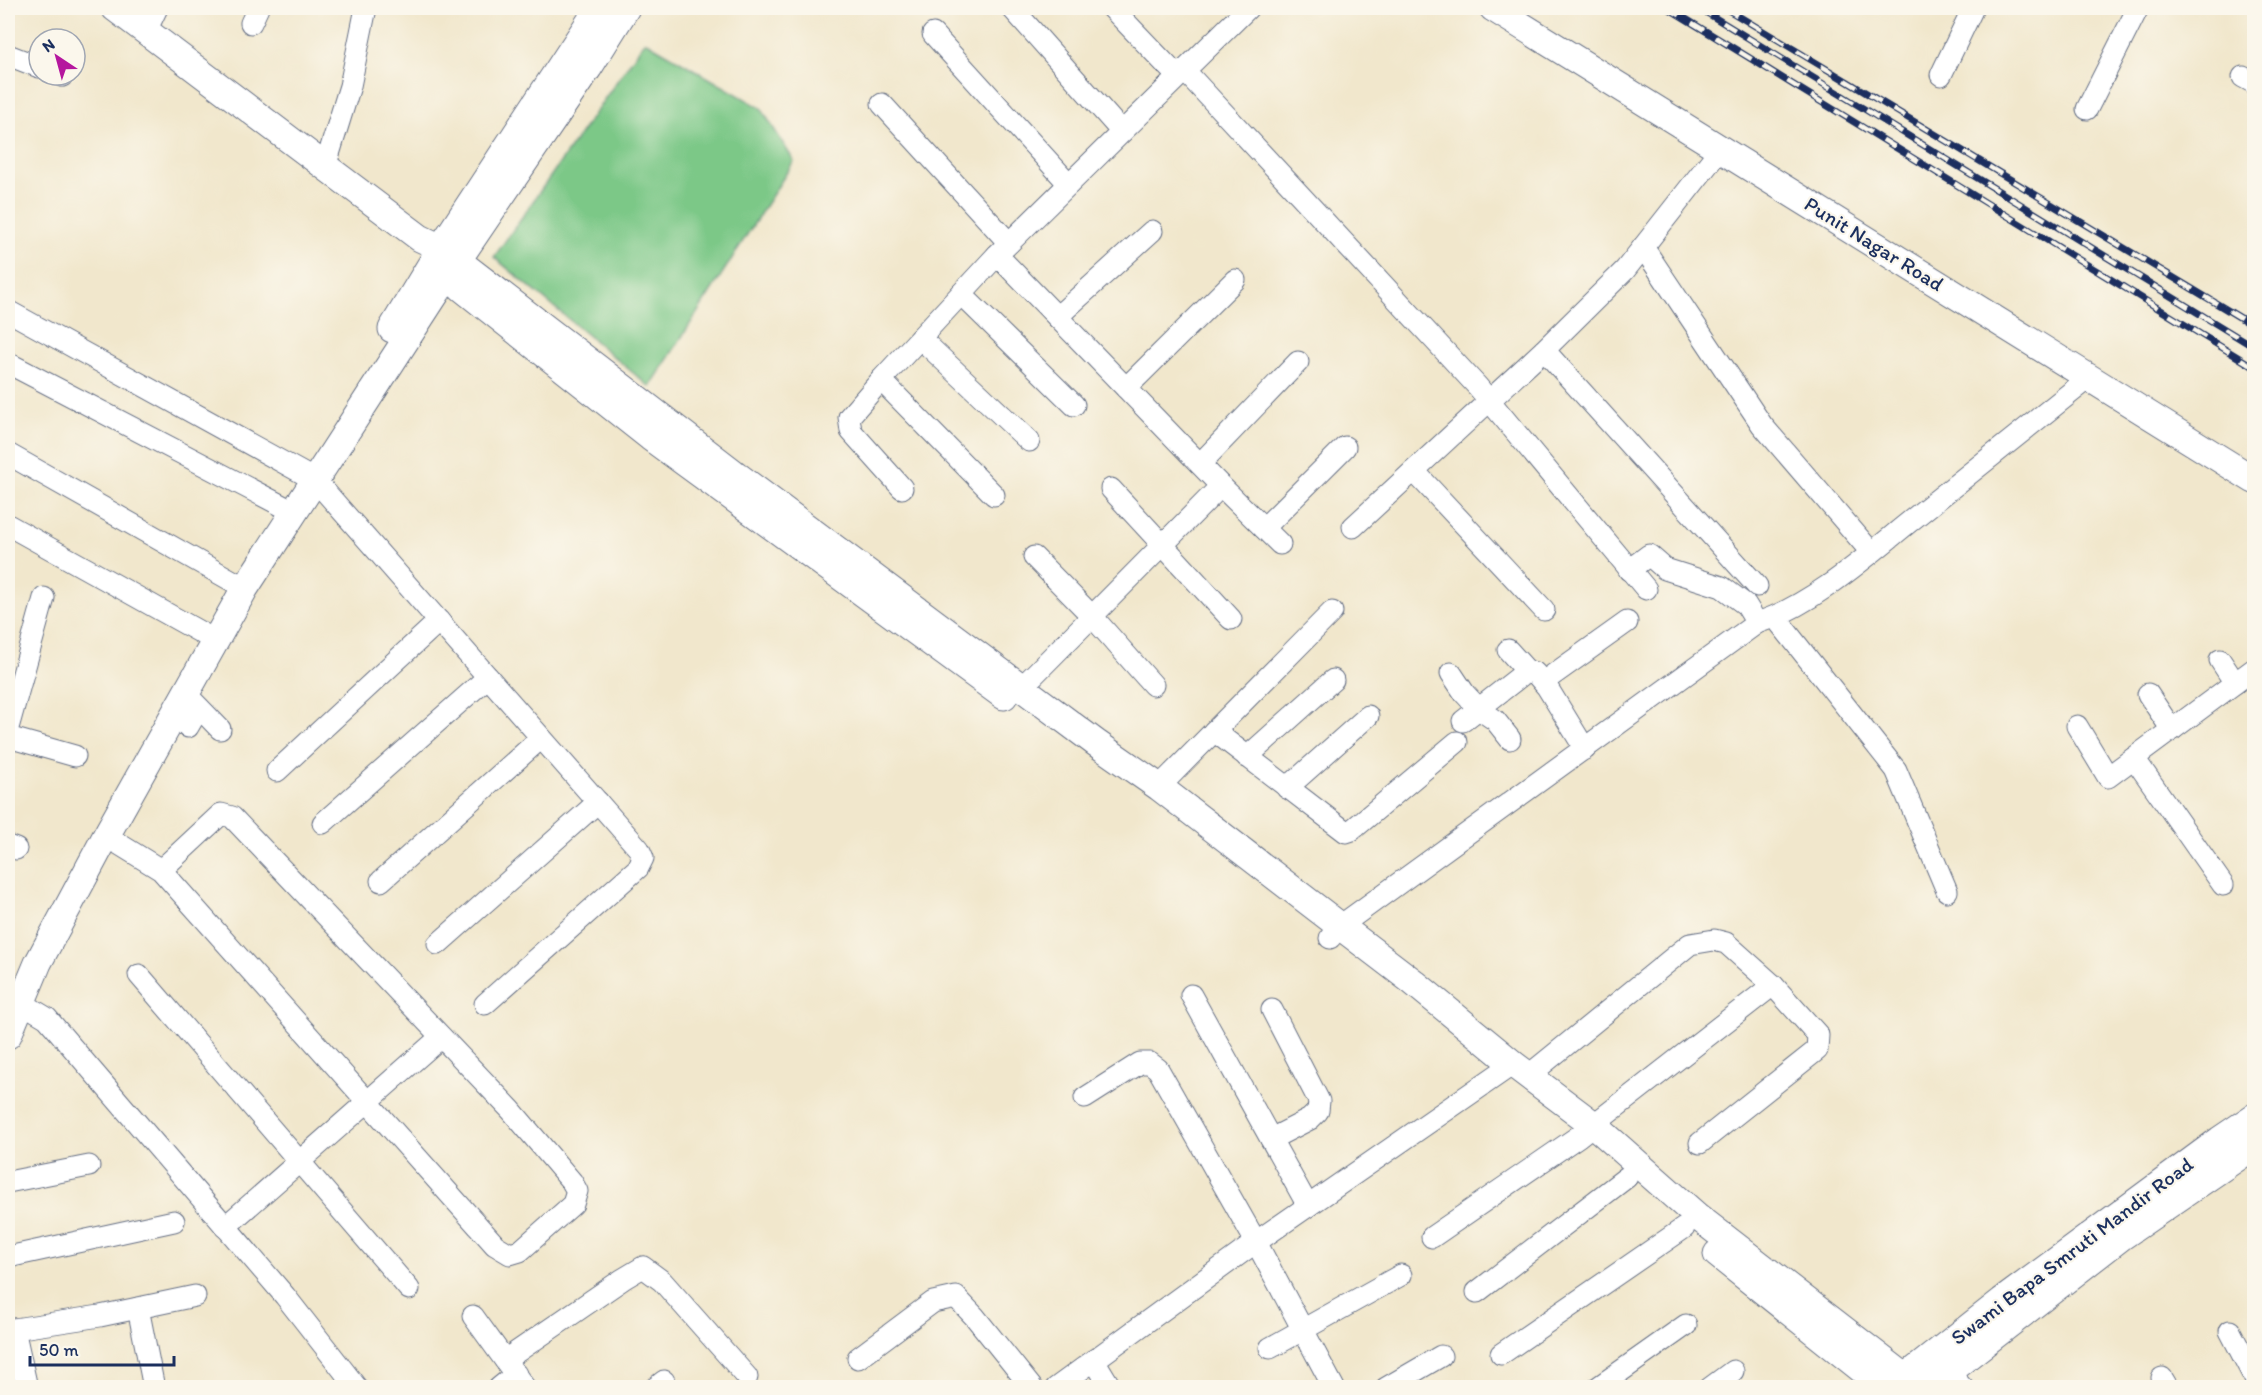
<svg xmlns="http://www.w3.org/2000/svg" width="2262" height="1395" viewBox="0 0 2262 1395" font-family="Itim,sans-serif">
  <rect width="100%" height="100%" fill="#fbf7ec"/>
  <filter id="ink" filterUnits="userSpaceOnUse"><feTurbulence type="fractalNoise" baseFrequency=".0167" numOctaves="2"/><feDisplacementMap in="SourceGraphic" scale="12" xChannelSelector="R" yChannelSelector="G"/><feConvolveMatrix kernelMatrix="1 2 1 2 8 2 1 2 1" color-interpolation-filters="sRGB"/></filter>
  <filter id="wash" filterUnits="userSpaceOnUse"><feTurbulence type="fractalNoise" baseFrequency=".008" numOctaves="4" result="noise"/><feDisplacementMap in="SourceGraphic" scale="24" xChannelSelector="R" yChannelSelector="G"/><feGaussianBlur stdDeviation="1.35" result="paint"/><feColorMatrix in="noise" values="0 0 0 0 0 0 0 0 0 0 0 0 0 0 0 0 0 1.4 0 .05"/><feComposite in="paint" operator="in"/></filter>
  <g filter="url(#wash)">
    <rect width="100%" height="100%" fill="#f1e7cc"/>
    <path fill="#7bc887" stroke="#4b7c72" stroke-width="1.5" d="M645,41L761,108L794,161L650,387L494,257Z"/>
  </g>
  <g filter="url(#ink)">
    <g fill="none" stroke-linecap="round" stroke-linejoin="round">
      <g stroke="#666f84" stroke-width="23">
        <g id="minor">
          <path d="M1012,8L1122,132"/>
          <path d="M1112,8L1177,76"/>
          <path d="M251,23L258,8"/>
          <path d="M146,31L157,8"/>
          <path d="M933,34L1069,184"/>
          <path d="M8,55L39,67"/>
          <path d="M1184,70L1478,387L1646,589"/>
          <path d="M61,75L62,76"/>
          <path d="M1941,75L1973,8"/>
          <path d="M2243,77L2254,83"/>
          <path d="M882,104L1009,243"/>
          <path d="M2087,109L2138,8"/>
          <path d="M325,167L350,86L366,8"/>
          <path d="M1643,247L1762,425L1871,552"/>
          <path d="M997,255L1221,486L1280,544"/>
          <path d="M961,294L1074,405"/>
          <path d="M8,311L315,480L639,849L643,858L638,868L485,1004"/>
          <path d="M1057,317L1152,231"/>
          <path d="M920,338L1029,441"/>
          <path d="M1544,350L1757,586"/>
          <path d="M8,363L294,512"/>
          <path d="M881,380L994,495"/>
          <path d="M1126,388L1235,280"/>
          <path d="M8,454L245,588"/>
          <path d="M1200,464L1298,362"/>
          <path d="M1414,471L1544,610"/>
          <path d="M902,488L851,431L849,417L881,380L997,255L1248,8"/>
          <path d="M1111,489L1231,619"/>
          <path d="M8,525L216,641"/>
          <path d="M1353,527L1544,350L1625,270L1721,148"/>
          <path d="M1264,528L1345,447"/>
          <path d="M1034,557L1091,615L1153,685"/>
          <path d="M1629,570L1649,555L1665,569L1722,587L1746,605L1757,623"/>
          <path d="M1775,617L1896,770L1947,891"/>
          <path d="M1508,650L1527,671"/>
          <path d="M2220,660L2235,683"/>
          <path d="M1451,673L1465,694L1479,709L1495,720L1510,739"/>
          <path d="M1543,682L1627,622"/>
          <path d="M1022,687L1221,486"/>
          <path d="M186,694L220,729"/>
          <path d="M2148,694L2172,730"/>
          <path d="M1463,721L1527,671L1535,673L1547,687L1585,749"/>
          <path d="M2077,726L2108,777L2254,669"/>
          <path d="M188,727L199,708"/>
          <path d="M8,728L44,598"/>
          <path d="M1214,731L1346,832L1352,830L1457,742"/>
          <path d="M8,737L75,756"/>
          <path d="M1247,757L1333,680"/>
          <path d="M2134,758L2223,885"/>
          <path d="M277,771L439,621"/>
          <path d="M1159,787L1332,612"/>
          <path d="M1287,788L1368,716"/>
          <path d="M323,823L488,677"/>
          <path d="M106,836L161,870L495,1245L510,1254L520,1251L573,1204L577,1191L572,1182L511,1110L232,817L221,814L161,870"/>
          <path d="M8,846L16,849"/>
          <path d="M381,881L541,738"/>
          <path d="M1330,938L1340,926L1757,623C1813,605 1868,555 1913,519C1972,472 2030,425 2089,378"/>
          <path d="M438,944L598,802"/>
          <path d="M139,975L409,1289"/>
          <path d="M1191,995L1308,1206"/>
          <path d="M22,1003L47,1018L285,1296L357,1388"/>
          <path d="M1528,1076L1690,944L1714,940L1726,943L1773,985L1818,1035L1817,1050L1700,1143"/>
          <path d="M1085,1098L1140,1063H1150L1158,1069L1256,1242L1334,1388"/>
          <path d="M1271,1139L1310,1119L1318,1111L1319,1101L1272,1010"/>
          <path d="M8,1182L89,1166"/>
          <path d="M225,1227L441,1037"/>
          <path d="M1432,1237L1579,1136L1773,985"/>
          <path d="M8,1257L174,1221"/>
          <path d="M1477,1292L1627,1177"/>
          <path d="M138,1308L154,1388"/>
          <path d="M473,1316L525,1388"/>
          <path d="M14,1329L27,1388"/>
          <path d="M8,1330L100,1316L195,1296"/>
          <path d="M2230,1331L2254,1377"/>
          <path d="M1270,1348L1401,1275"/>
          <path d="M1501,1354L1684,1228"/>
          <path d="M858,1358L933,1302L956,1297L975,1317L1032,1388"/>
          <path d="M505,1360L623,1279L643,1267L662,1281L747,1377"/>
          <path d="M1094,1360L1111,1388"/>
          <path d="M1939,1362L1963,1388"/>
          <path d="M2162,1378L2168,1388"/>
          <path d="M499,1388L516,1374"/>
          <path d="M655,1388L664,1381"/>
          <path d="M1056,1388L1256,1242L1513,1064"/>
          <path d="M1386,1388L1441,1356"/>
          <path d="M1597,1388L1686,1325"/>
          <path d="M1710,1388L1733,1371"/>
        </g>
      </g>
      <g stroke="#666f84" stroke-width="29">
        <g id="tertiary">
          <path d="M115,8L420,238L441,248L739,477L1096,743L1159,787L1340,926L1412,981L1513,1064L1594,1125L1698,1217L1905,1377"/>
          <path d="M1493,8L2254,480"/>
          <path d="M462,288L650,437L1004,696"/>
          <path d="M392,329L441,248L599,8"/>
          <path d="M8,1035L38,963L106,836L245,588L457,261L589,67L626,8"/>
          <path d="M1717,1254L1885,1388"/>
          <path d="M1892,1388L2002,1301L2220,1140L2254,1117"/>
          <path d="M1927,1388L2121,1237L2254,1146"/>
        </g>
      </g>
      <use href="#minor" stroke="#fff" stroke-width="21"/>
      <use href="#tertiary" stroke="#fff" stroke-width="27"/>
      <g stroke="#1b2f5e" stroke-width="7">
        <g id="rail">
          <path d="M1668,8L2254,367"/>
          <path d="M1699,8L2254,347"/>
          <path d="M1725,8L2254,326"/>
        </g>
      </g>
      <use href="#rail" stroke="#fbf7ec" stroke-width="4.5" stroke-dasharray="14" stroke-linecap="butt"/>
    </g>
  </g>
  <g text-anchor="middle" stroke-width="4.5" stroke-linejoin="round" paint-order="stroke">
    <g font-size="21" fill="#1b2f5e" stroke="#fbf7ec">
      <text transform="translate(1874 244) rotate(32)" y="7">Punit Nagar Road</text>
      <text transform="translate(2072 1251) rotate(-37)" y="7">Swami Bapa Smruti Mandir Road</text>
    </g>
  </g>
  <rect width="2262" height="1395" fill="none" stroke="#fbf7ec" stroke-width="30"/>
  <g transform="translate(57 57) rotate(324)"><circle r="28" fill="#fbf7ec" stroke="#a1a7b3" stroke-width="1.5"/>
  <path d="M0-4.5L10 22L0 15L-10 22Z" fill="#b5179e"/>
  <text y="-9" font-size="16" font-weight="bold" text-anchor="middle" fill="#1b2f5e">N</text>
  </g>
  <path d="M30 1356v9h144v-9" fill="none" stroke="#1b2f5e" stroke-width="3"/>
  <text x="39" y="1356" font-size="18" fill="#1b2f5e" stroke="#fbf7ec" stroke-width="4.5" paint-order="stroke">50 m</text>
</svg>
